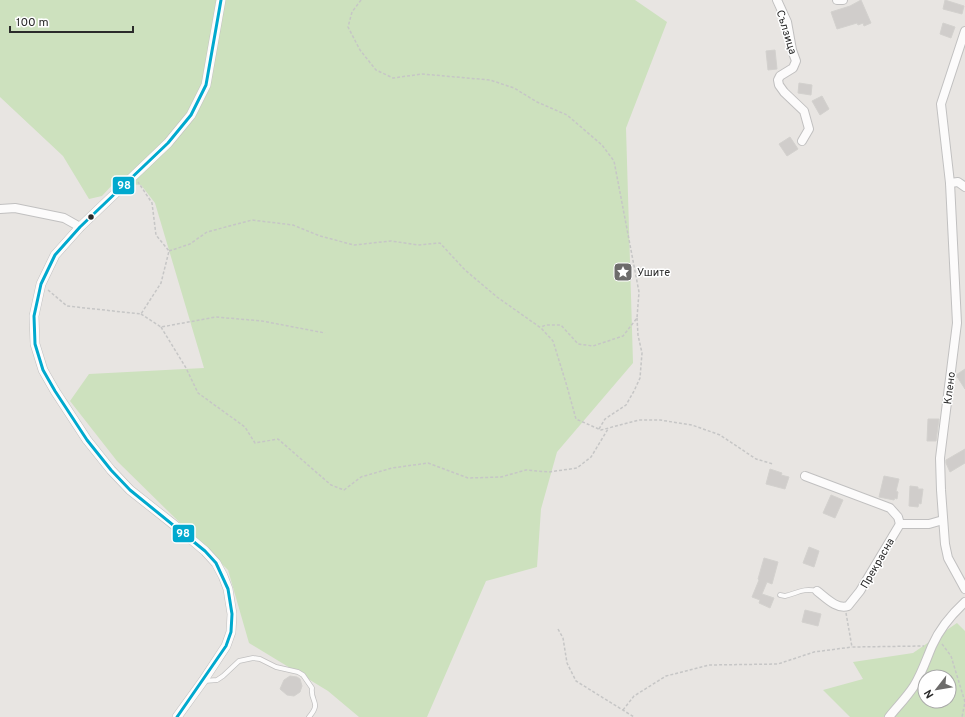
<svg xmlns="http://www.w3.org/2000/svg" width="965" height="717" viewBox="0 0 965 717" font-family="Overpass,sans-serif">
  <rect width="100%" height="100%" fill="#e8e5e2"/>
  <g fill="#cde1be" fill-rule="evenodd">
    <path d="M0,0H635L667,22L626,128L633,363L557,452L541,509L537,567L486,581L427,717H359L328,691L249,643L228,570L117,461L70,401L89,374L204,368L155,203L141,185L114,183L102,196L89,199L63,156L0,97Z"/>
    <path d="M957,623L965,631V717H850L823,690L863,679L853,662L913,653ZM925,677H949V701H925Z"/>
  </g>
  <g fill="#d0cdcb" stroke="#d3d1ce">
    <path d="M861,0L871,23L864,26L863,23L858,25L857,23L837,29L831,12L850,6Z"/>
    <path d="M945,0L964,6L962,14L943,9Z"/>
    <path d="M943,23L955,27L951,38L940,34Z"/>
    <path d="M775,50L777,69L768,70L766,51Z"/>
    <path d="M799,83L812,85L811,95L798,93Z"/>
    <path d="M822,96L829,109L820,115L812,101Z"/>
    <path d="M790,137L798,149L787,156L779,144Z"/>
    <path d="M965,369V389L956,375Z"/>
    <path d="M928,419H939L936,441H927Z"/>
    <path d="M965,449V463L950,472L946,463V460Z"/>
    <path d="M770,469L782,473L781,475L789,477L785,489L766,484Z"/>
    <path d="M884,476L899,479L896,491L898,492L897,499L895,498L894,500L879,497Z"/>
    <path d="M910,486L918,487V489H923L921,504L919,503L918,507L909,506Z"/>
    <path d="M831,495L843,500L835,518L823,513Z"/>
    <path d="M809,547L819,551L814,567L803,563Z"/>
    <path d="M764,558L778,562L772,584L767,582L762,594L774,598L770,608L759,603L760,600L752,597L759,580L758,579Z"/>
    <path d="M805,610L821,614L818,626L802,622Z"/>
    <path d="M290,676L297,677L300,679L302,686L300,692L294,696L287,695L280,689L284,680Z"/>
  </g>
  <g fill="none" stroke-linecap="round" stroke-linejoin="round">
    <g stroke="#c1c0c0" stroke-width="5.5">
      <g id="service">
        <path d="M780,595L785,596C798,593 802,588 817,591"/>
        <path d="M204,681L217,680L223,676L239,661L253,658L260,659L276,667L298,672L303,675L312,688C310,702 322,702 309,717"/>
      </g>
    </g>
    <g stroke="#c1c0c0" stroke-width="10">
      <g id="minor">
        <path d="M777,0L787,22L792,50L796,61L793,68L780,76L778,80L779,85L784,92L804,111L809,129L802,141"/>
        <path d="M837,0H843"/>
        <path d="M965,31L941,104L950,183L957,323L940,458L941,490L945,544L948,558L965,589"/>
        <path d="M950,183L958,182L965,187"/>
        <path d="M0,209L15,208L64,218L80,227"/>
        <path d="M805,476L890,508L898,517L900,524"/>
        <path d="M900,524H929L943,520"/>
        <path d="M817,591C825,597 837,610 848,606L860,591L900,524"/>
        <path d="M889,717C897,707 907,697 914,686C922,673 926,660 932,646C939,630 952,614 965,602"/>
      </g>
    </g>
    <g stroke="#c1c0c0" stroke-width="10">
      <path id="tertiary" d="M177,717L203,681L226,646L231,632L232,614L228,589L223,576L216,563L205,551L178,528L130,490L111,470L87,440L55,391L43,370L35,344L34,316L41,284L55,255L80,227L168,143L191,115L206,85L221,0"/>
    </g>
    <g stroke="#c6c6c6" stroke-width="1.5" stroke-dasharray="3 2" stroke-linecap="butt">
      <path d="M361,0L352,12L348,27L360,50L376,70L393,78L422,74L490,80L514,88L537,102L567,115L602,145L614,161L639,292L637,318L623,336L593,346L578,344L561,325H546L541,327"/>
      <path d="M169,251L190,244L207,232L252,220L293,225L320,236L354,245L391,241L418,245L440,243L465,270L497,297L541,328L553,341L566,383L576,419L601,430L639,420H660L692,425L720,435L756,459L773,464"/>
      <path d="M48,290L67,306L141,314L161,283L169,251L156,235L152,203L138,182"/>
      <path d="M141,314L161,327L216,317L262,321L325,333"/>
      <path d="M161,327L186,368L198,393L245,427L255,443L278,439L331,485L344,490L361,477L392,468L428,463L468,478L501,477L526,470L549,472L577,468L591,457L608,429"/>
      <path d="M599,429L605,419L626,405L634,391L640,378L642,353L638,335L637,318"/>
      <path d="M846,613L852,647L924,646"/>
      <path d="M558,629L563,638L567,663L576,681L634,717"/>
      <path d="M942,644L951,656L965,702L962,717"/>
      <path d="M623,710L634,696L666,676L709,665L778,664L814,652L852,647"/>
    </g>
    <use href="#service" stroke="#fcfbfb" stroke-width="4"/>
    <use href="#minor" stroke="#fcfbfb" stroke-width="8"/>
    <use href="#tertiary" stroke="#fcfbfb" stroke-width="9"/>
    <g stroke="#fff" stroke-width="6">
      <path id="bus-1" d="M177,717L226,646L231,632L232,614L228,589L216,563L205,551L130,490L111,470L87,440L55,391L43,370L35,344L34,316L41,284L55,255L80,227L168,143L191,115L206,85L221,0"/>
    </g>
    <use href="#bus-1" stroke="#00a9ce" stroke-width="3"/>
  </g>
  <defs>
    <g id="sight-square" transform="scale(1)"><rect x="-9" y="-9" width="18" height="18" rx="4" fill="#6d6c6b" stroke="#fff"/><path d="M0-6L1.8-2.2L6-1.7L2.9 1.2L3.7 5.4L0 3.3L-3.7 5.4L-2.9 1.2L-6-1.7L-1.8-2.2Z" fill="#fff"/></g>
  </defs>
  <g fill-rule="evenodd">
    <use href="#sight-square" x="623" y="272"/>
  </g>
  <circle fill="#2b2b2b" stroke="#fff" stroke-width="1.5" cx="91" cy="217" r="3.5"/>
  <g text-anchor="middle" stroke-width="3" stroke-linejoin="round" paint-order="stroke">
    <g font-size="11" fill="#2b2b2b" stroke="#fff">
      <text transform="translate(787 32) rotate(73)" y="4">Сълзица</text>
      <text transform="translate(949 388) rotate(-83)" y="4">Клено</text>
      <text transform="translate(877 563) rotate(-60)" y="4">Прекрасна</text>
    </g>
    <g font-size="11" fill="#2b2b2b" stroke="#fff" text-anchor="start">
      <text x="637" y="276">Ушите</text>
    </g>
  </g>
  <g stroke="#fff" stroke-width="1.5">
    <rect x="112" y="176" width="23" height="19" rx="4" fill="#00a9ce"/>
    <rect x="172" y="524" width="23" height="19" rx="4" fill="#00a9ce"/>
  </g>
  <g font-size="11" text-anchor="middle" font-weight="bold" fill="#fff">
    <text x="124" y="189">98</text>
    <text x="183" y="537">98</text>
  </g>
  <g transform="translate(937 689) rotate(239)"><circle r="19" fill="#ffffff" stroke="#aaaaaa"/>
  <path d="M0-3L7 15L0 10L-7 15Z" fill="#6d6c6b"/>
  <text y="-6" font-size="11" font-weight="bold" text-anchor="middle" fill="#2b2b2b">N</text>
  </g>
  <path d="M10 26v6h123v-6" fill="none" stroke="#2b2b2b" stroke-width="2"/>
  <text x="16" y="26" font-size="12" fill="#2b2b2b" stroke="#ffffff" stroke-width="3" paint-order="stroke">100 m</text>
</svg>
